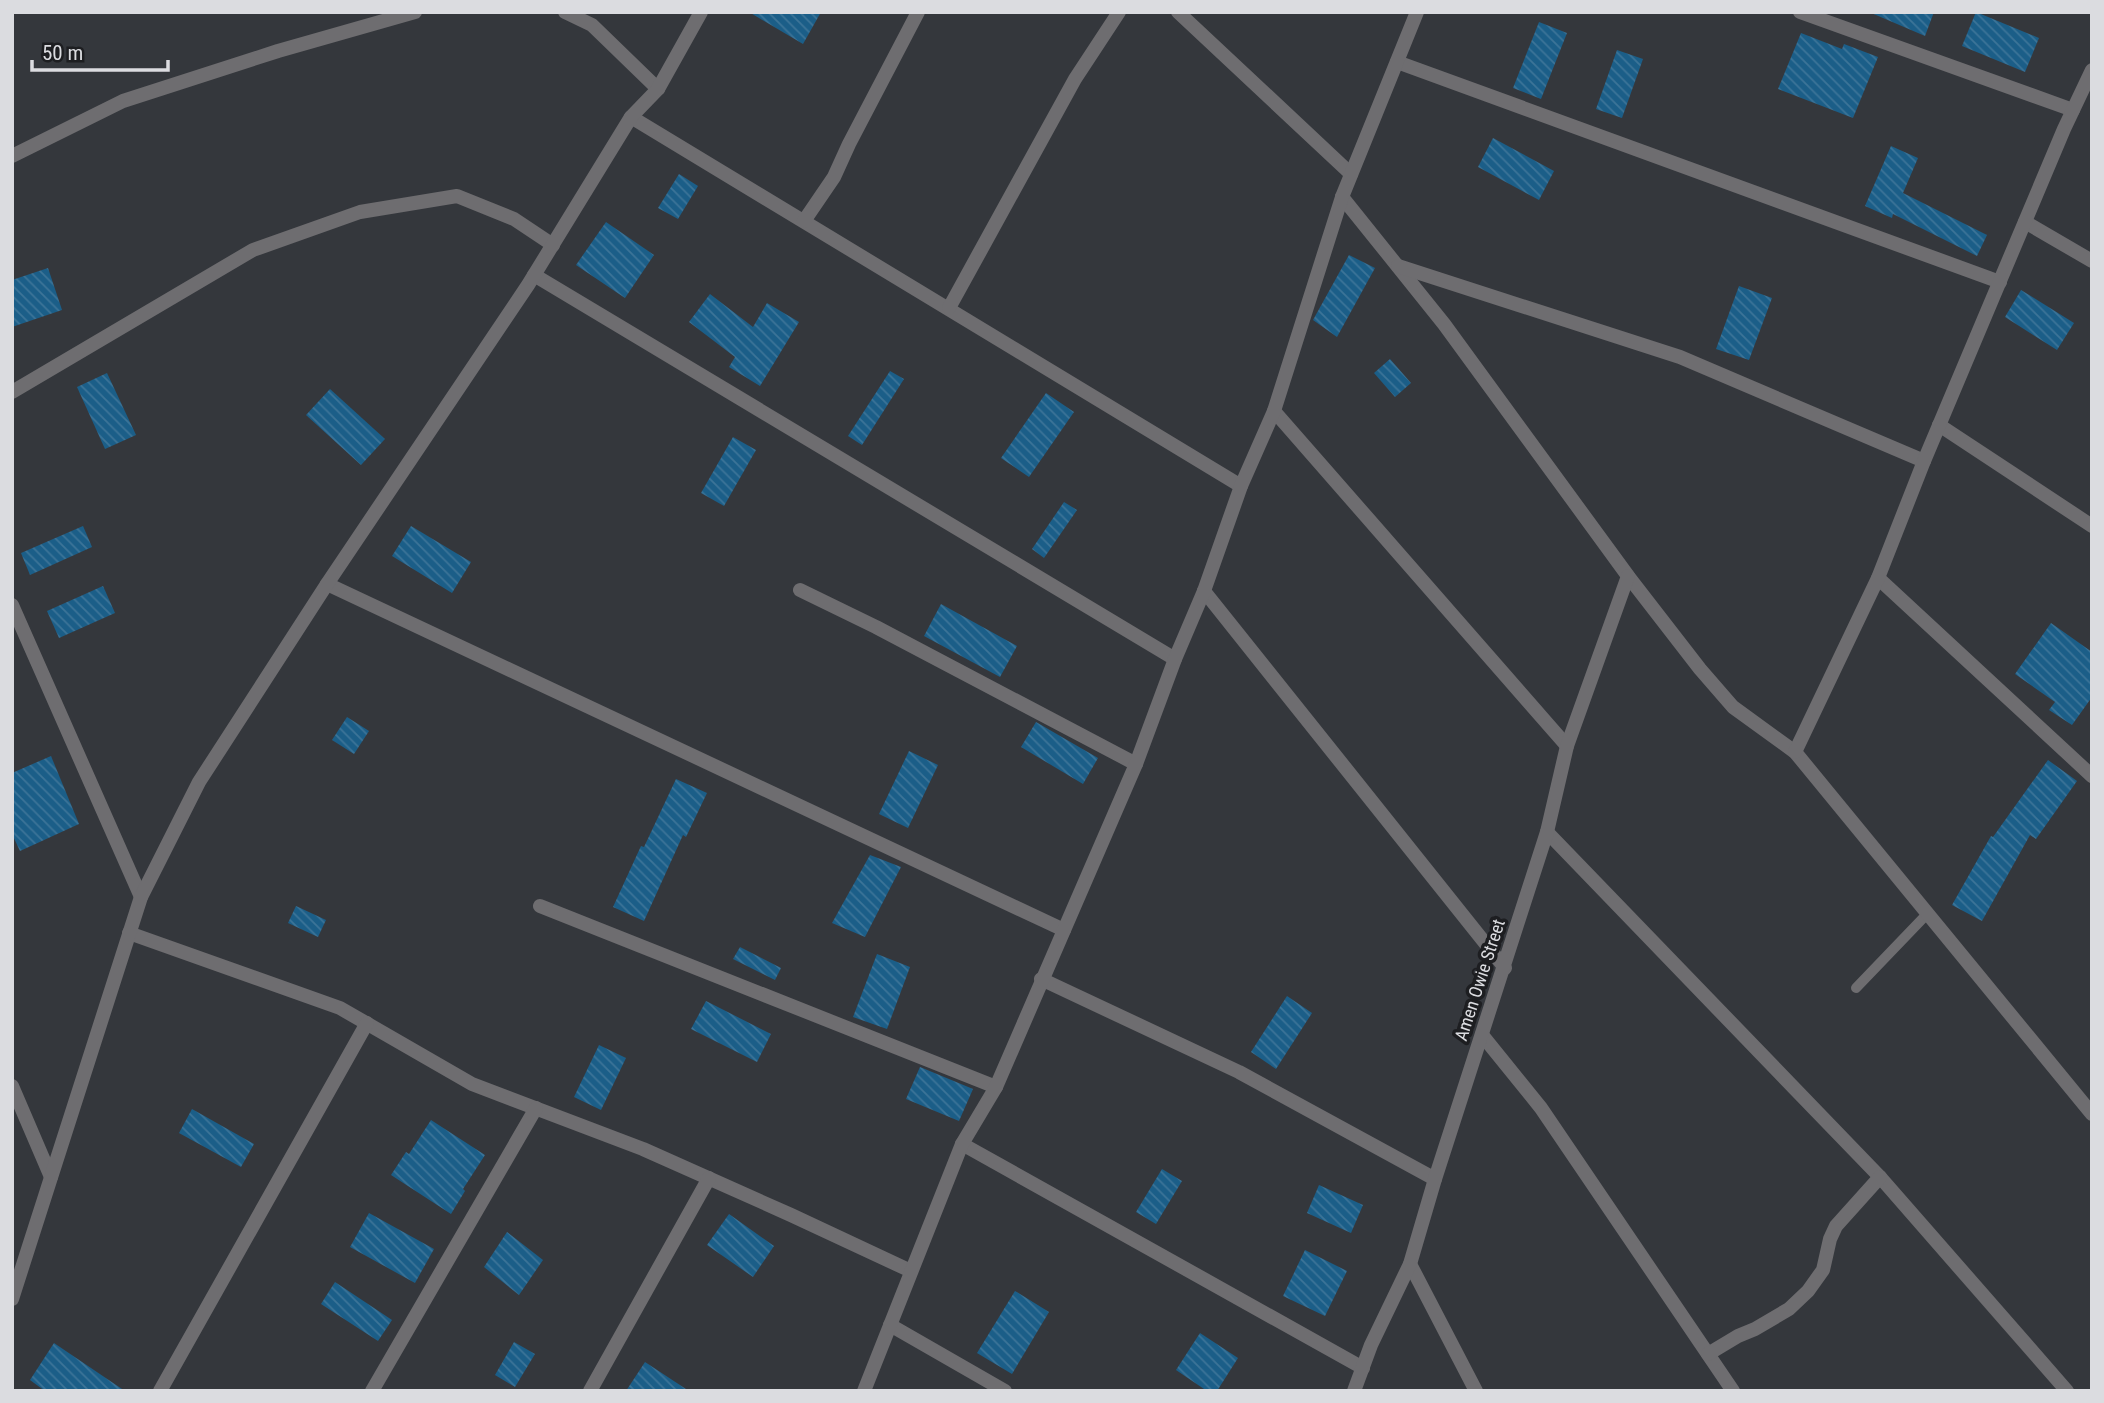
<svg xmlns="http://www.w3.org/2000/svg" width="2104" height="1403" viewBox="0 0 2104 1403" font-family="'Roboto Condensed',sans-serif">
  <defs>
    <pattern id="building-back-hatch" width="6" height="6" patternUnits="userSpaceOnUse" patternTransform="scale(1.75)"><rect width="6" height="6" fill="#1b5e88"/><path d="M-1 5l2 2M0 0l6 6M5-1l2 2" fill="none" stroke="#3c7498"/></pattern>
  </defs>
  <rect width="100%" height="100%" fill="#34373c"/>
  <g fill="url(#building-back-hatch)">
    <path d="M749,12H821L803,44Z"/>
    <path d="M1869,12H1934L1925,36Z"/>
    <path d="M1976,12L2039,38L2025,72L1962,46Z"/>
    <path d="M1539,22L1567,33L1541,99L1513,88Z"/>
    <path d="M1801,33L1842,49L1844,44L1878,57L1853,118L1778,89Z"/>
    <path d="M1617,50L1643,59L1622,118L1596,109Z"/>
    <path d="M1493,138L1554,171L1539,200L1478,167Z"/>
    <path d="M1891,146L1918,158L1903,193L1987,235L1977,256L1893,214L1892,218L1865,206Z"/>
    <path d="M679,174L698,186L678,219L658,208Z"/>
    <path d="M606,222L654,255L625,298L576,265Z"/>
    <path d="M1349,255L1375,268L1337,337L1313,320Z"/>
    <path d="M48,268L62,310L12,327V280Z"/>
    <path d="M1739,286L1772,298L1749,360L1716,349Z"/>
    <path d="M2021,290L2074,323L2057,350L2005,317Z"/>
    <path d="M710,294L753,327L767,303L799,322L760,386L729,367L735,357L689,322Z"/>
    <path d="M1390,359L1411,383L1395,397L1374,373Z"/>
    <path d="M890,371L904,379L862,445L848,436Z"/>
    <path d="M107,373L136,435L105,449L77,387Z"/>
    <path d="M330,389L385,439L361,465L306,415Z"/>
    <path d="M1046,393L1074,412L1029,477L1001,458Z"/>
    <path d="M733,437L756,450L724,506L701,493Z"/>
    <path d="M1064,502L1077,510L1044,558L1032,549Z"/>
    <path d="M83,526L92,547L30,575L21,553Z"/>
    <path d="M411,526L471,562L452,593L392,556Z"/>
    <path d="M103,586L115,613L59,638L47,611Z"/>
    <path d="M941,604L1017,646L1000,677L924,636Z"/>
    <path d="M2051,623L2092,652V697L2072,725L2049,710L2055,702L2015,674Z"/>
    <path d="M347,717L369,731L354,754L332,740Z"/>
    <path d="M1036,722L1098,758L1083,784L1021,747Z"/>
    <path d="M909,751L938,765L908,828L879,814Z"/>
    <path d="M51,756L79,824L20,851L12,834V773Z"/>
    <path d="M2048,760L2077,781L2036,839L2030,835L1982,921L1952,905L1991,836L1993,837Z"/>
    <path d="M676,779L707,793L686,837L683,835L644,921L613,907L641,846L644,847Z"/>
    <path d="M870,855L901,867L865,937L832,923Z"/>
    <path d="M296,906L326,920L318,937L288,923Z"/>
    <path d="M740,947L781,968L775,980L733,959Z"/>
    <path d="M877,954L910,967L887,1029L853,1017Z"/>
    <path d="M1287,996L1312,1013L1276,1069L1251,1052Z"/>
    <path d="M706,1001L771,1034L757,1062L691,1029Z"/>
    <path d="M599,1045L626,1058L601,1110L574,1097Z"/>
    <path d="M920,1067L973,1089L959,1121L906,1099Z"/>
    <path d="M192,1109L254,1144L241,1167L179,1133Z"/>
    <path d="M431,1120L485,1155L463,1189L465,1191L451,1214L391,1175L406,1152L409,1154Z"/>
    <path d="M1162,1169L1182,1181L1156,1224L1136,1212Z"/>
    <path d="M1319,1185L1363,1205L1351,1233L1307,1213Z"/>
    <path d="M369,1213L434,1249L415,1283L350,1247Z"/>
    <path d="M729,1214L774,1246L753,1277L707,1245Z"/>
    <path d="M507,1232L543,1260L519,1295L484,1267Z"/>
    <path d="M1305,1250L1347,1271L1325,1316L1283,1296Z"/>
    <path d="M335,1282L392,1320L378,1341L321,1304Z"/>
    <path d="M1015,1291L1049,1312L1012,1374L977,1353Z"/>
    <path d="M1200,1333L1238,1358L1217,1391H1207L1176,1370Z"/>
    <path d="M514,1342L535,1354L515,1387L495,1375Z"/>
    <path d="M54,1343L125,1391H45L30,1380Z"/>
    <path d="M645,1362L689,1391H626Z"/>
  </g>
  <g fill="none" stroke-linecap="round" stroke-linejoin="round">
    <path stroke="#6e6d70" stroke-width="10" d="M1856,988L1928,913"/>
    <g stroke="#6e6d70" stroke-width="14">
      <path d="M565,12L592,25L658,89"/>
      <path d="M1178,12L1351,174"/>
      <path d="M1800,12L2073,110"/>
      <path d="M1397,62L2000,282"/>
      <path d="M631,117L1241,486"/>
      <path d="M12,156L123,101L278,51L415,12"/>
      <path d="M1342,197L1444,324L1628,576L1700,669L1733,707L1795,752L2092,1114"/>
      <path d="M804,221L834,177L849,144L918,12"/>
      <path d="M2025,222L2092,261"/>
      <path d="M1398,266L1680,357L1924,461"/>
      <path d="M534,275L1175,659"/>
      <path d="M949,308L1075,79L1119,12"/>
      <path d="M12,392L253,250L360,212L457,196L514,219L553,245"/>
      <path d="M1274,411L1567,746"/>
      <path d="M1939,425L2092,526"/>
      <path d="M1878,578L2092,776"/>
      <path d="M327,584L1064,930"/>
      <path d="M800,590L876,627L1136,764"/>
      <path d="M1204,591L1505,968"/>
      <path d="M12,605L141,897"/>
      <path d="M1795,752L1878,578L1924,461L2064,129L2092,70"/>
      <path d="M1547,832L1880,1177L2067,1391"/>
      <path d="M540,906L996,1087"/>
      <path d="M129,933L340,1008L472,1084L643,1149L791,1215L911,1271"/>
      <path d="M1041,979L1239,1072L1435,1179"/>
      <path d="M1482,1035L1541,1108L1733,1391"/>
      <path d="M12,1086L51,1177"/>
      <path d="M962,1144L1363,1368"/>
      <path d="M1410,1264L1476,1391"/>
      <path d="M12,1299L141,897L199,782L327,584L528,285L631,117L658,89L701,12"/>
      <path d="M890,1325L1005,1391"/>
      <path d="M1708,1354L1738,1336L1755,1329L1789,1309L1808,1291L1823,1270L1830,1239L1836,1226L1880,1177"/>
      <path d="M160,1391L367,1023"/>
      <path d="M372,1391L536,1108"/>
      <path d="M590,1391L709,1178"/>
      <path d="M864,1391L962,1144L996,1087L1136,764L1175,659L1204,591L1241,486L1274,411L1342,197L1417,12"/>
      <path d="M1354,1391L1371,1345L1410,1264L1435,1179L1547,832L1567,746L1628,576"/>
    </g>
  </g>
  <g text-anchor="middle" stroke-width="7" stroke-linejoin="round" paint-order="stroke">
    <g font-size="18" fill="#dbdce0" stroke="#1d1e21">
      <text transform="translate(1480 980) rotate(-72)" y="6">Amen Owie Street</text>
    </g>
  </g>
  <rect width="2104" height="1403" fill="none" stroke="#dbdce0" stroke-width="28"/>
  <path d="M32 60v10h136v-10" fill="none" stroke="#dbdce0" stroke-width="3.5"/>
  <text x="42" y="60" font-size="21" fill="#dbdce0" stroke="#1d1e21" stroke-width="5" paint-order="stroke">50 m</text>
</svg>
